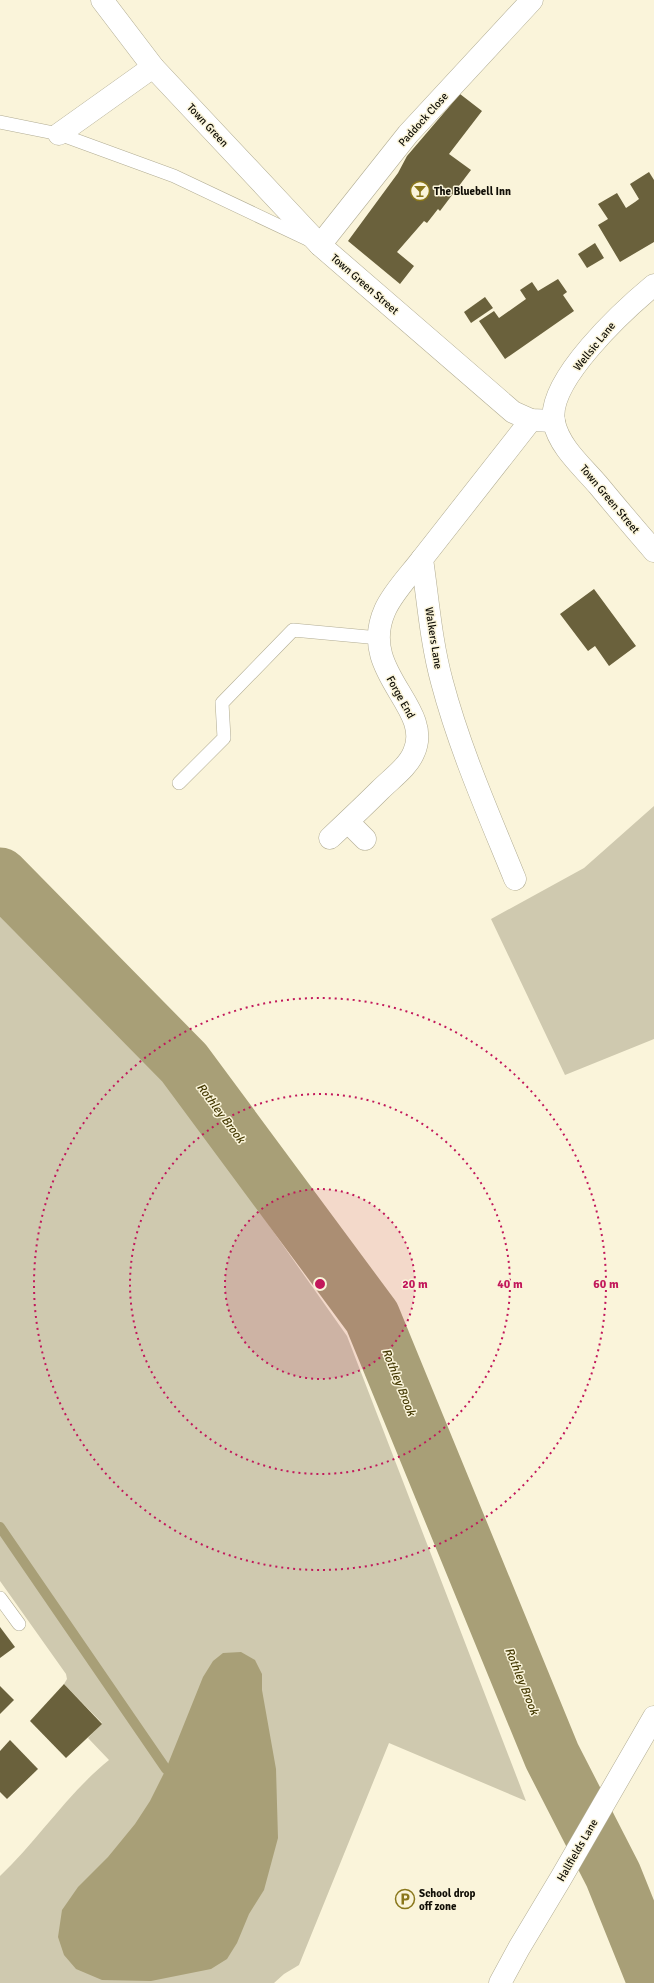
<svg xmlns="http://www.w3.org/2000/svg" width="654" height="1983" viewBox="0 0 654 1983" font-family="Signika,sans-serif">
  <rect width="100%" height="100%" fill="#faf4da"/>
  <g fill="#cfc9af">
    <path d="M654,806V1039L565,1075L491,919L584,868Z"/>
    <path d="M0,913L170,1085L347,1336L526,1801L389,1743L299,1965L284,1974L274,1983H0V1876C38,1840 68,1793 109,1760L88,1738L102,1723L64,1684L67,1679L66,1674L0,1581Z"/>
  </g>
  <path fill="#a89f77" d="M241,1652L255,1660L262,1674V1690L276,1769L278,1838L264,1890L249,1914L237,1943L227,1959L211,1969L151,1981L102,1980L76,1969L64,1955L58,1937L62,1910L78,1887L108,1857L135,1824L150,1801L166,1769L203,1677L213,1661L223,1653Z"/>
  <g fill="none" stroke-linecap="round" stroke-linejoin="round">
    <path stroke="#a89f77" stroke-width="10" d="M0,1527L166,1769"/>
    <path stroke="#a89f77" stroke-width="57" d="M0,876L184,1063L372,1317L552,1756L613,1875L654,1977"/>
  </g>
  <g fill="#6a613c">
    <path d="M460,94L482,111L449,154L471,170L440,211L438,209L427,223L424,221L397,252L414,266L400,284L348,241L398,173L407,156Z"/>
    <path d="M649,172L654,180V242L620,262L598,225L608,219L598,204L617,193L626,208L635,202L639,199L630,184Z"/>
    <path d="M595,243L604,258L587,268L578,254Z"/>
    <path d="M558,279L567,292L563,295L574,311L505,359L479,321L494,311L499,318L526,299L520,290L532,282L538,291Z"/>
    <path d="M485,297L493,308L471,323L464,312Z"/>
    <path d="M594,589L636,646L609,666L595,646L588,651L560,614Z"/>
    <path d="M0,1627L15,1647L0,1658Z"/>
    <path d="M64,1684L102,1724L66,1758L30,1721Z"/>
    <path d="M0,1686L14,1700L0,1714Z"/>
    <path d="M10,1740L38,1769L7,1799L0,1792V1751Z"/>
  </g>
  <g fill="none" stroke-linecap="round" stroke-linejoin="round">
    <g stroke="#b1ac93" stroke-width="14">
      <g id="lane">
        <path d="M0,122L59,134L174,176L307,239"/>
        <path d="M179,783L224,738L222,703L293,630L379,638"/>
        <path d="M0,1598L19,1624"/>
      </g>
    </g>
    <g stroke="#b1ac93" stroke-width="23">
      <g id="street">
        <path d="M102,0L153,67L320,245L513,412L531,420L554,421"/>
        <path d="M59,134L153,67"/>
        <path d="M320,245L408,134L532,0"/>
        <path d="M348,822L365,839"/>
        <path d="M330,838C347,822 364,806 380,790C392,778 408,767 414,752C434,707 357,672 385,610C393,592 410,575 422,559"/>
        <path d="M515,879C489,815 460,750 442,682C431,642 428,600 422,559L531,420"/>
      </g>
    </g>
    <g stroke="#b1ac93" stroke-width="23">
      <g id="secondary">
        <path d="M654,285C625,309 546,381 554,422C559,447 583,467 599,486C617,508 636,530 654,551"/>
        <path d="M500,1983L519,1948L561,1878L654,1717"/>
      </g>
    </g>
    <use href="#lane" stroke="#fff" stroke-width="13"/>
    <use href="#street" stroke="#fff" stroke-width="22"/>
    <use href="#secondary" stroke="#fff" stroke-width="22"/>
  </g>
  <circle cx="320" cy="1284" r="95" fill="#c2185b" fill-opacity=".12"/>
  <g fill="none" stroke="#c2185b" stroke-width="2" stroke-dasharray="2 4">
    <circle cx="320" cy="1284" r="95"/>
    <circle cx="320" cy="1284" r="190"/>
    <circle cx="320" cy="1284" r="286"/>
  </g>
  <defs>
    <g id="bar-ring" transform="scale(1)"><circle r="9.5" fill="#faf4da" stroke="#89761a" stroke-width="1.5"/><path d="M-6-5H6L.8 .8V4.5H3.5V6h-7V4.5H-.8V.8Z" fill="#89761a"/></g>
    <g id="parking-ring" transform="scale(1)"><circle r="9.5" fill="#faf4da" stroke="#89761a" stroke-width="1.5"/><path d="M-3.5-5.5H1a3.5 3.5 0 0 1 0 7H-1V5.5H-3.5ZM-1-3.4V-.6H.8a1.4 1.4 0 0 0 0-2.8Z" fill="#89761a"/></g>
  </defs>
  <g fill-rule="evenodd">
    <use href="#bar-ring" x="420" y="191"/>
    <use href="#parking-ring" x="405" y="1899"/>
  </g>
  <g text-anchor="middle" stroke-width="3" stroke-linejoin="round" paint-order="stroke">
    <g font-size="11" fill="#100e06" stroke="#faf4da">
      <text transform="translate(423 119) rotate(-48)" y="4">Paddock Close</text>
      <text transform="translate(208 125) rotate(47)" y="4">Town Green</text>
      <text transform="translate(365 284) rotate(41)" y="4">Town Green Street</text>
      <text transform="translate(594 346) rotate(-51)" y="4">Wellsic Lane</text>
      <text transform="translate(610 499) rotate(50)" y="4">Town Green Street</text>
      <text transform="translate(434 638) rotate(81)" y="4">Walkers Lane</text>
      <text transform="translate(401 697) rotate(61)" y="4">Forge End</text>
      <text transform="translate(577 1850) rotate(-60)" y="4">Hallfields Lane</text>
    </g>
    <g font-size="11" font-weight="bold" fill="#100e06" stroke="#faf4da" text-anchor="start">
      <text x="434" y="195">The Bluebell Inn</text>
      <text x="419" y="1897">School drop<tspan x="419" dy="13">off zone</tspan></text>
    </g>
    <g font-size="12" font-style="italic" fill="#443903" stroke="#faf4da">
      <text transform="translate(221 1113) rotate(53)" y="4">Rothley Brook</text>
      <text transform="translate(399 1382) rotate(68)" y="4">Rothley Brook</text>
      <text transform="translate(522 1681) rotate(68)" y="4">Rothley Brook</text>
    </g>
  </g>
  <circle cx="320" cy="1284" r="6" fill="#c2185b" stroke="#faf4da" stroke-width="2"/>
  <g font-size="12" text-anchor="middle" font-weight="bold" fill="#c2185b" stroke="#faf4da" stroke-width="3" stroke-linejoin="round" paint-order="stroke">
    <text x="415" y="1288">20 m</text>
    <text x="510" y="1288">40 m</text>
    <text x="606" y="1288">60 m</text>
  </g>
</svg>
